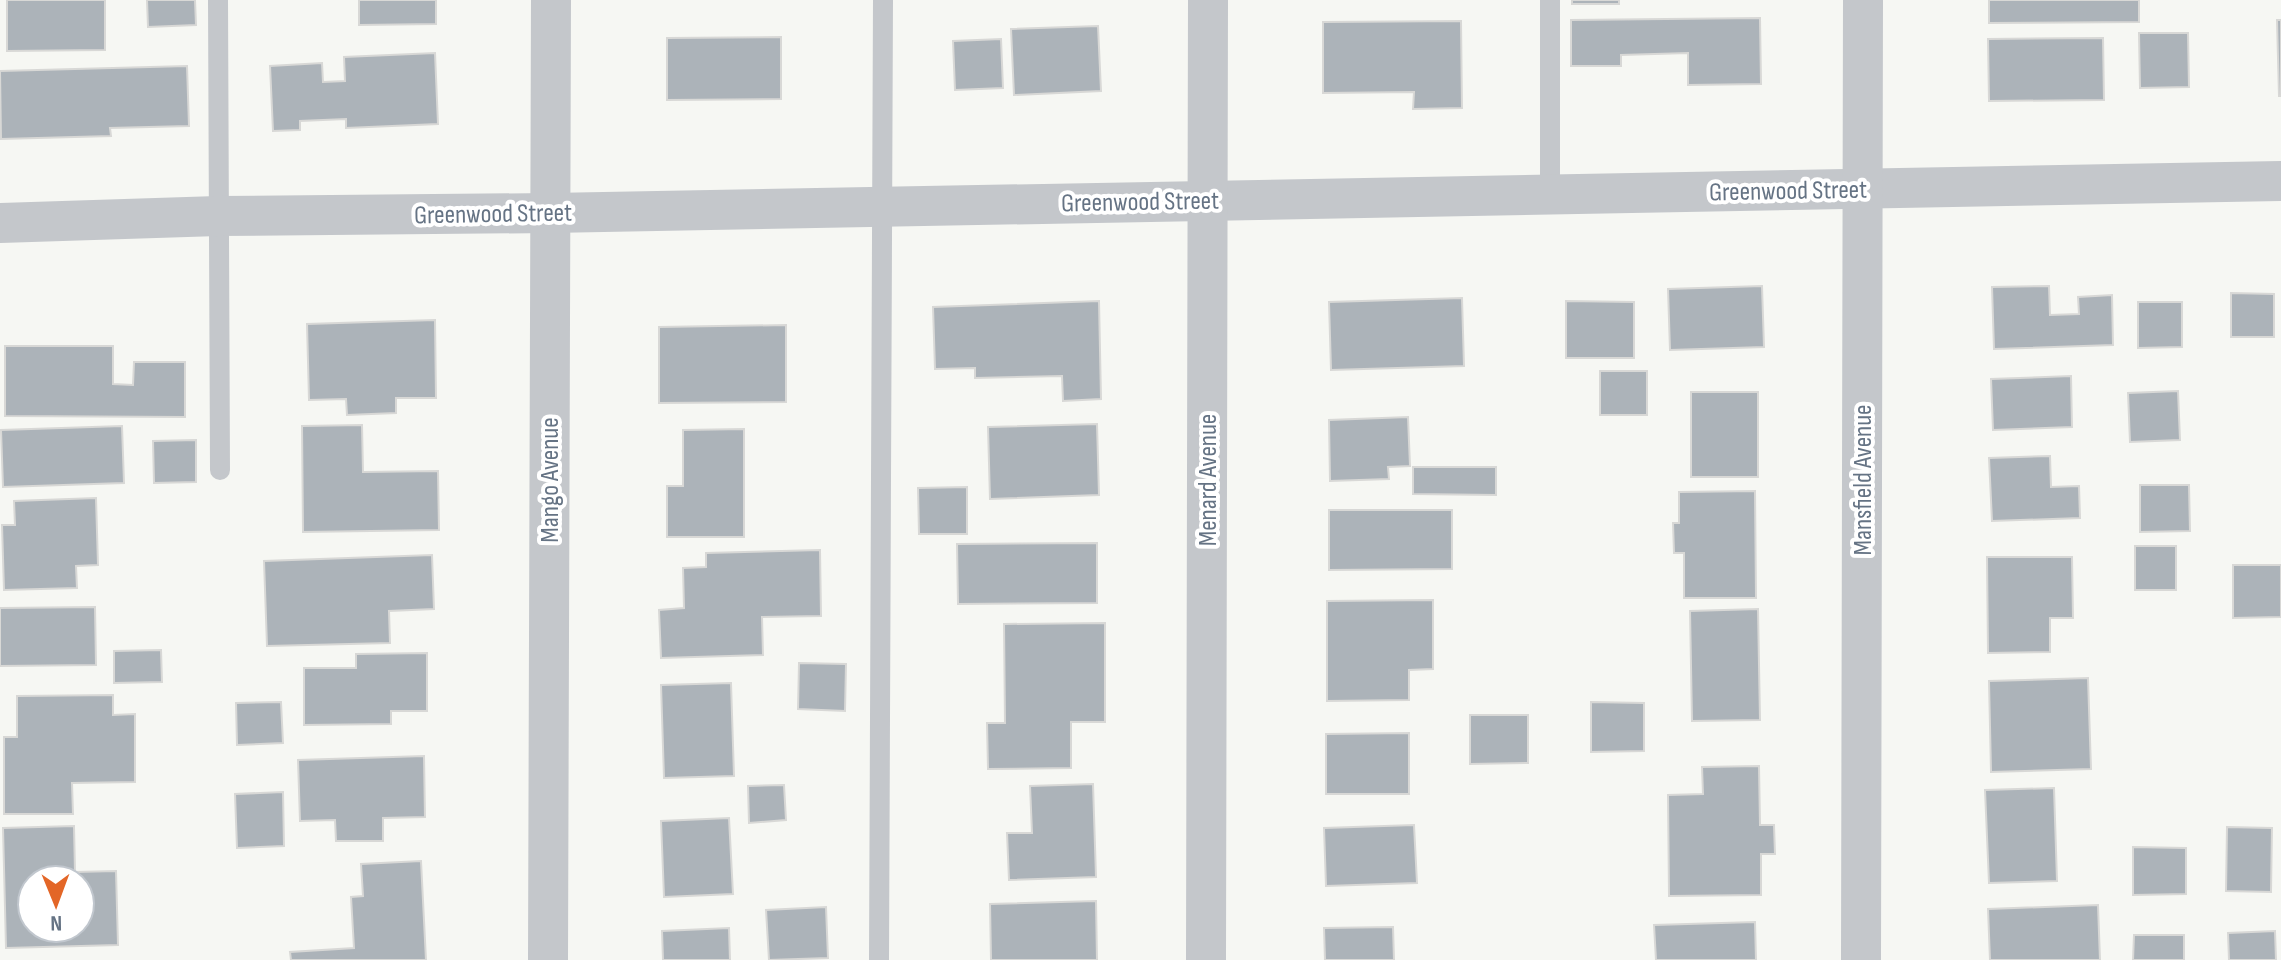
<svg xmlns="http://www.w3.org/2000/svg" width="2281" height="960" viewBox="0 0 2281 960" font-family="'Sofia Sans Condensed',sans-serif">
  <rect width="100%" height="100%" fill="#f6f7f3"/>
  <g fill="#acb3b9" stroke="#d8d8d6" stroke-width="2" fill-rule="evenodd">
    <path d="M7,0H105V50L7,51Z"/>
    <path d="M147,0H195L196,25L148,27Z"/>
    <path d="M359,0H436V24L359,25Z"/>
    <rect x="1572" y="0" width="47" height="4"/>
    <path d="M1989,0H2139V22L1989,23Z"/>
    <path d="M1760,18L1761,84L1688,85V53L1621,55V66H1571V20Z"/>
    <path d="M2277,20H2281V96H2279Z"/>
    <path d="M1461,21L1462,108L1413,109L1414,92L1323,93V22Z"/>
    <path d="M1098,26L1101,91L1014,95L1011,29Z"/>
    <path d="M2139,33H2188L2189,87L2140,88Z"/>
    <path d="M781,37V99L667,100V38Z"/>
    <path d="M2103,38L2104,100L1989,101L1988,39Z"/>
    <path d="M1001,39L1003,88L955,90L953,41Z"/>
    <path d="M435,53L438,124L346,128V119L300,121V130L273,131L270,66L322,63L323,82L345,81L344,57Z"/>
    <path d="M187,66L189,126L110,128L111,136L1,139L0,71Z"/>
    <path d="M1762,286L1764,347L1670,350L1668,289Z"/>
    <path d="M2049,286L2050,315L2079,314L2078,297L2112,295L2113,345L1994,349L1992,287Z"/>
    <path d="M2231,293L2274,294V337H2231Z"/>
    <path d="M1462,298L1464,366L1331,370L1329,302Z"/>
    <path d="M1099,301L1101,399L1063,401L1062,376L975,378V368L935,369L933,307Z"/>
    <path d="M1566,301L1634,302V358H1566Z"/>
    <path d="M2138,302H2182V347L2138,348Z"/>
    <path d="M435,320L436,398H396V413L347,415L346,399L309,400L307,324Z"/>
    <path d="M786,325V402L659,403V327Z"/>
    <path d="M5,346H113V384L133,385L134,362H185V417L5,416Z"/>
    <rect x="1600" y="371" width="47" height="44"/>
    <path d="M2071,376L2072,427L1993,430L1991,379Z"/>
    <path d="M2178,391L2180,440L2130,442L2128,393Z"/>
    <rect x="1691" y="392" width="67" height="85"/>
    <path d="M1408,417L1410,466L1388,467L1389,479L1330,481L1329,420Z"/>
    <path d="M1097,424L1099,495L990,499L988,427Z"/>
    <path d="M362,425L363,472L438,471L439,530L303,532L302,426Z"/>
    <path d="M122,426L124,483L3,487L1,430Z"/>
    <path d="M744,429V537H667V486H683V430Z"/>
    <path d="M196,440V482L154,483L153,441Z"/>
    <path d="M2050,456L2051,487L2079,486L2080,518L1992,521L1989,458Z"/>
    <path d="M1413,467H1496V495L1413,494Z"/>
    <path d="M2140,485H2189L2190,531L2140,532Z"/>
    <path d="M967,487V534H919L918,488Z"/>
    <path d="M1755,491L1756,598H1684V553H1674L1673,523H1679V492Z"/>
    <path d="M96,498L98,565L76,566L77,588L4,590L2,525H15L14,501Z"/>
    <path d="M1329,510H1452V569L1329,570Z"/>
    <path d="M1097,543V603L958,604L957,544Z"/>
    <rect x="2135" y="546" width="41" height="44"/>
    <path d="M820,550L821,616L762,617L763,655L661,658L659,610L684,608L683,568L706,567V553Z"/>
    <path d="M432,555L434,609L389,611L390,643L267,646L264,561Z"/>
    <path d="M1987,557H2072L2073,618H2050V652L1988,653Z"/>
    <path d="M2233,565H2281V617L2233,618Z"/>
    <path d="M1433,600V669L1409,670V700L1327,701V601Z"/>
    <path d="M95,607L96,665L0,666V608Z"/>
    <path d="M1758,609L1760,720L1692,721L1690,611Z"/>
    <path d="M1105,623V722H1071V768L988,769L987,723H1005L1004,624Z"/>
    <path d="M161,650L162,682L114,683V651Z"/>
    <path d="M427,653V711H391V724L304,725V668H356V654Z"/>
    <path d="M799,663L846,664L845,711L798,709Z"/>
    <path d="M2088,678L2091,769L1991,772L1989,681Z"/>
    <path d="M731,683L734,776L664,778L661,685Z"/>
    <path d="M113,695V715L135,714V782L72,783L73,814H4V737H17V696Z"/>
    <path d="M281,702L283,743L237,745L236,703Z"/>
    <path d="M1591,702L1644,703V751L1591,752Z"/>
    <path d="M1470,715H1528V763L1470,764Z"/>
    <path d="M1409,733V794H1326V734Z"/>
    <path d="M424,756L425,817L383,818V841H336L335,820L300,821L298,760Z"/>
    <path d="M1759,766L1760,825H1774L1775,854H1761V895L1669,896L1668,795L1703,794L1702,767Z"/>
    <path d="M1093,784L1096,877L1009,880L1007,833H1032L1030,786Z"/>
    <path d="M784,785L786,820L749,823L748,786Z"/>
    <path d="M2054,788L2057,881L1989,883L1985,790Z"/>
    <path d="M283,792L284,846L237,848L235,794Z"/>
    <path d="M729,818L733,894L664,897L661,821Z"/>
    <path d="M1414,825L1417,883L1326,886L1324,828Z"/>
    <path d="M74,826L75,872L116,871L118,945L6,948L3,828ZM32,880H80V928H32Z"/>
    <path d="M2227,827L2272,828L2271,892L2226,891Z"/>
    <path d="M2133,847L2186,848V894L2133,895Z"/>
    <path d="M421,861L426,960H291L290,952L354,948L351,897L363,896L361,864Z"/>
    <path d="M1096,901L1097,960H991L990,904Z"/>
    <path d="M2098,905L2100,960H1990L1988,909Z"/>
    <path d="M826,907L828,958L769,960L766,910Z"/>
    <path d="M1755,922L1756,960H1656L1654,925Z"/>
    <path d="M1393,927L1394,960H1325L1324,928Z"/>
    <path d="M729,928L730,960H663L662,931Z"/>
    <path d="M2275,931L2276,960H2229L2228,933Z"/>
    <path d="M2134,935H2184V960H2133Z"/>
  </g>
  <g fill="none" stroke-linecap="round" stroke-linejoin="round">
    <g stroke="#c4c7cb" stroke-width="20">
      <path d="M218,0L220,470"/>
      <path d="M1550,194V0"/>
      <path d="M879,960L883,0"/>
    </g>
    <g stroke="#c4c7cb" stroke-width="40">
      <path d="M0,223L218,216L550,213L2281,181"/>
      <path d="M548,960L551,0"/>
      <path d="M1206,960L1208,0"/>
      <path d="M1861,960L1863,0"/>
    </g>
  </g>
  <g text-anchor="middle" stroke-width="8" stroke-linejoin="round" paint-order="stroke">
    <g font-size="26" fill="#657384" stroke="#fff">
      <text transform="translate(1788 190) rotate(-1)" y="9">Greenwood Street</text>
      <text transform="translate(1140 201) rotate(-1)" y="9">Greenwood Street</text>
      <text transform="translate(493 213) rotate(-1)" y="9">Greenwood Street</text>
      <text transform="translate(549 480) rotate(-90)" y="9">Mango Avenue</text>
      <text transform="translate(1207 480) rotate(-90)" y="9">Menard Avenue</text>
      <text transform="translate(1862 480) rotate(-90)" y="9">Mansfield Avenue</text>
    </g>
  </g>
  <g transform="translate(56 904) rotate(179)"><circle r="38" fill="#ffffff" stroke="#c1c7ce" stroke-width="2"/>
  <path d="M0-6L14 30L0 20L-14 30Z" fill="#e36627"/>
  <text y="-12" font-size="22" font-weight="bold" text-anchor="middle" fill="#657384">N</text>
  </g>
</svg>
